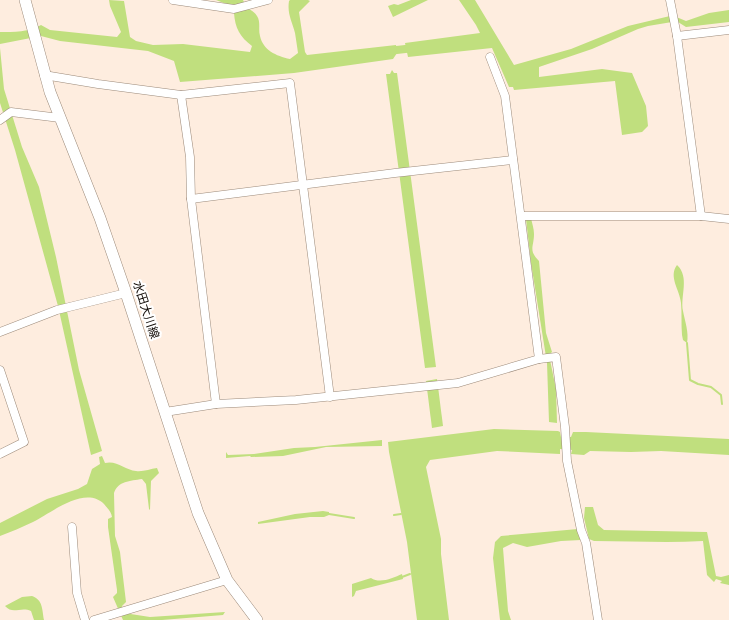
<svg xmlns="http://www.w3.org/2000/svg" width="729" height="620" viewBox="0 0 729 620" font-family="'PT Sans','Noto Sans JP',sans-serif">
  <rect width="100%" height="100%" fill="#feeddf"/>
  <g fill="#c0df7e">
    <path d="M109,0L124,1L130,37L136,41L153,45L183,44L250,52L252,46C240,37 235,28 234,13L239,11L236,5H229L216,0H243L244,2L241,4C246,9 253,9 257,16C261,22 258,29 260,36C263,50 276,56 290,59L298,53C297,46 296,39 295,33C292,21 287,14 289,1L290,0H308L310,1L299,12L305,52L307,55L396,45L397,53L393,59L294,73L180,82L174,61L148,51L60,41L41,36L0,44V32C13,32 30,32 41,25L50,30L117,37L121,32L110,6Z"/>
    <path d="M411,0H428L393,17L388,6L394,4L398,5Z"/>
    <path d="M459,0H475L514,65L571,49L628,26L670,16H674L686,21L709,13L729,10V22L686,27L678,22H672L648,26L638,29L592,49L539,67V77L602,69L632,73L646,106L648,126L642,132L622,135L615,81L514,90L513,87H509L492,48L408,57L405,43L480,33L476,25Z"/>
    <path d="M0,48L4,89L22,147L39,187L56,257L79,370L102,451L91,455L58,306L15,150L0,103Z"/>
    <path d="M392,70L394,73H397L436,367L425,368L386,74H390Z"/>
    <path d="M531,218C532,223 534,229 534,234C534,247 528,250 539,261L546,333L552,352L549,355L556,389L557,423L549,422L547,363L531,263L526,219Z"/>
    <path d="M677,265C690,277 680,296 683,311C685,322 689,332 687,343L683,340L682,335C681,324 682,313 681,303C680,290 668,277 677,265Z"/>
    <path d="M437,379L443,426L432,428L426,381Z"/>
    <path d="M494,429L558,431L560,432L561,437H571L573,432H586L729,439V455L661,451L631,452L590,451L584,455L571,454L572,450L560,449V454L497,451L430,460L426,467L441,539V554L449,620H417L407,542L389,452L388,442Z"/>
    <path d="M382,440V446L326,447L283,456L251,457L250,456L226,458V452L228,455L254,454L294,448L315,447Z"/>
    <path d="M102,456L105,463C117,460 125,470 136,471C143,472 150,469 157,468L159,473L151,481L150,510L149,509L146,484L142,479C130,481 118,481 114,493L115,536L120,552L126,602L122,606L124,613L150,617L225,612L223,615L162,620H123L113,597L117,593V590L108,527V519L112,517C111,511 108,509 104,504C85,485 51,513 33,522C22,527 11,532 0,536V523L47,499L78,489L87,484L92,469L100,464L99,457Z"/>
    <path d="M585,507H593L598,525L604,530L707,532L716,576L721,577L729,575V585L720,583L722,581L716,579L714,582L707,575L703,541C667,543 630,541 594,541L589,539L584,518Z"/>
    <path d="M323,511L329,512V515L324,517H310L258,524V522L295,514Z"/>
    <path d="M578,529L581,540L561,541L527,547L513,543L503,548L508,611L511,620H500L493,558L495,542L501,536Z"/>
    <path d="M402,574L403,579L356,591L354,596L352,597V584L371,578C380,584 393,578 402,574Z"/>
    <path d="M32,596C43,600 42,609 44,620H34L31,611C21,606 13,615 5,606L22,597Z"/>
  </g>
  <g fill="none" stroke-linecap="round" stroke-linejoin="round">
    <g stroke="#c0df7e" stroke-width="2">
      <path d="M687,343L690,380L698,384L711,387L721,395L722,404"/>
      <path d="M329,514L354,518"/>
      <path d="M394,515L401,514"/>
      <path d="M402,577L410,574"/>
    </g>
    <path stroke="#c0df7e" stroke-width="8" d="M388,51L414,48"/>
    <g stroke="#9c8a7a" stroke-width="9">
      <g id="minor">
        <path d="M173,0L234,9L268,0"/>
        <path d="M670,0L677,36L701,216"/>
        <path d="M677,36L729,30"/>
        <path d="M490,57L505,96L539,359"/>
        <path d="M44,75L98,84L181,95L290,83L330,397"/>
        <path d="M181,95L190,157L191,199L216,404"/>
        <path d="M0,120L11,112L60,118"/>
        <path d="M191,199L395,173L513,160"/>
        <path d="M521,216H701L729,219"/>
        <path d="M0,332L57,310L126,293"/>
        <path d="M0,370L24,442L0,454"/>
        <path d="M165,412L216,404L296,400L458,383L539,359L556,357L565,427L567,461L581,530L586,543L598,620"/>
        <path d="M72,527L77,593L85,620"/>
        <path d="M94,620L227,580"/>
      </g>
    </g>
    <g stroke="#9c8a7a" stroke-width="12">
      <path id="secondary" d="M25,0L50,92L100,218L126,293L198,513L227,580L257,620"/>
    </g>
    <use href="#minor" stroke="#fff" stroke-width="8"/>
    <use href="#secondary" stroke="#fff" stroke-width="11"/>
  </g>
  <g text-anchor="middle" stroke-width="4" stroke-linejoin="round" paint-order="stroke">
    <g font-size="12" fill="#110b06" stroke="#fff">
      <text transform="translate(146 310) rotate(72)" y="4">水田大川線</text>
    </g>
  </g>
</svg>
